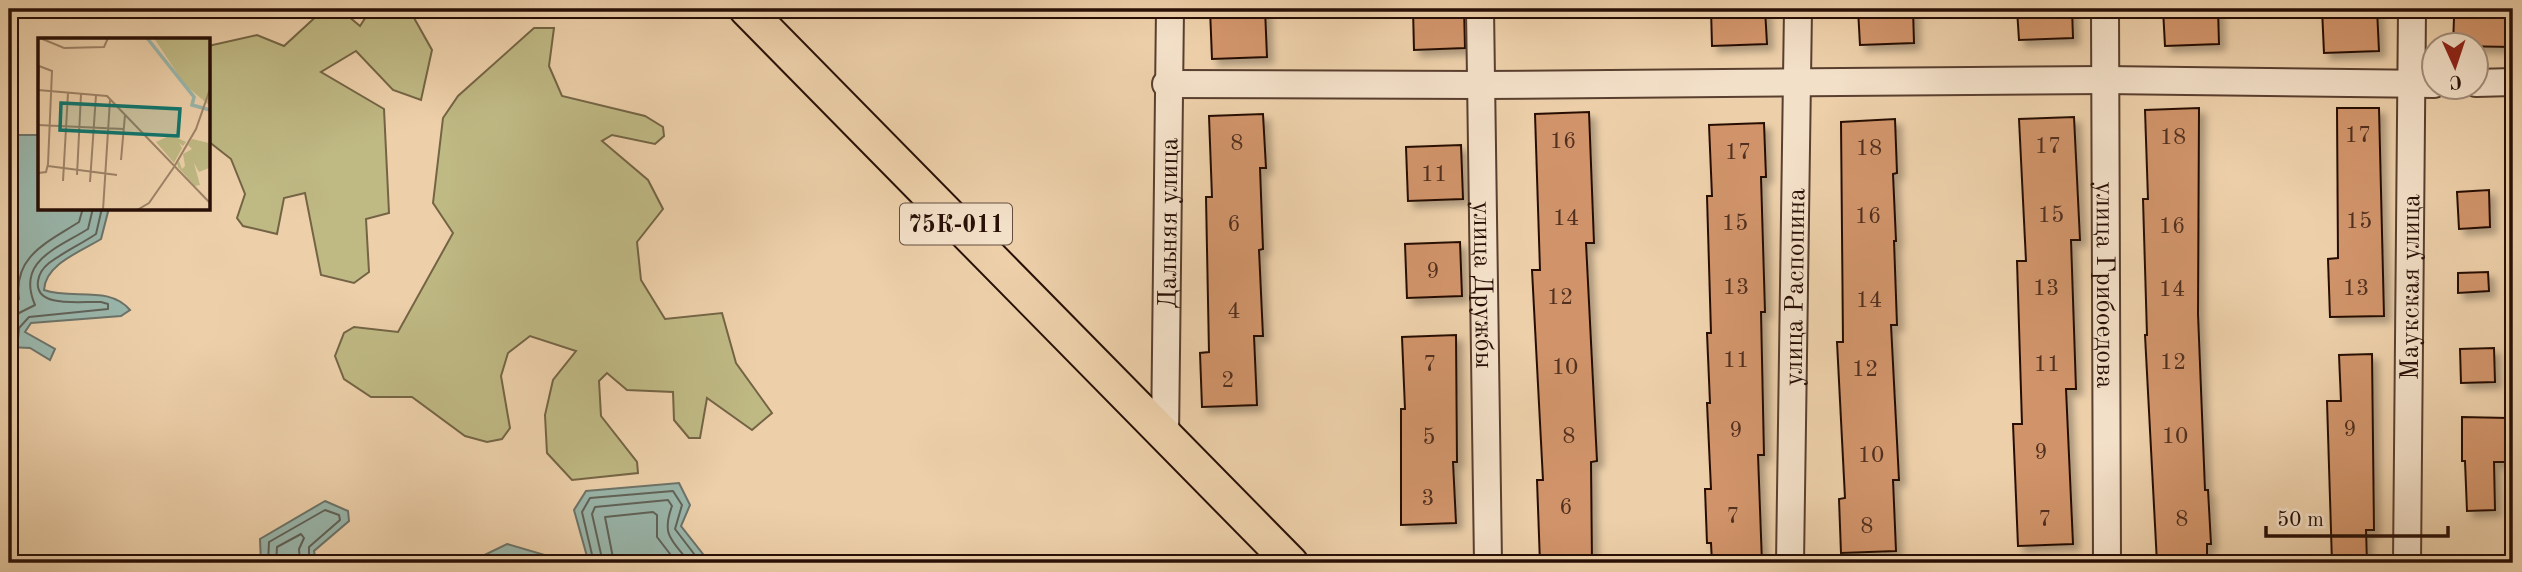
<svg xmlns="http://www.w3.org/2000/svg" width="2522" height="572" viewBox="0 0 2522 572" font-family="'Old Standard TT',serif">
  <defs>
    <filter id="shadow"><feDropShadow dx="6" dy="6" stdDeviation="3.5" flood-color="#0004"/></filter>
  </defs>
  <rect width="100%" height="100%" fill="#edd0aa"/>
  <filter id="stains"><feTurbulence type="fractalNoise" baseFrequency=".00286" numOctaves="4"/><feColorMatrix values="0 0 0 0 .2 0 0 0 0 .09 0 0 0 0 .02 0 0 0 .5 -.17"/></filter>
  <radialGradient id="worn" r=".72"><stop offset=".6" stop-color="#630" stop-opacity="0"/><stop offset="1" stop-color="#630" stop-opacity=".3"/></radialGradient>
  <g fill="#bfb984" stroke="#746445" stroke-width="2">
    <path d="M124,9H180L169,18H139Z"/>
    <path d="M371,9H409L432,50L421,100L393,90L356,51L321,72L384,109L389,213L366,219L369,272L354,283L321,275L305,193L284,198L277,234L243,226L237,218L245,194L231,159L208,141V46L257,35L284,46L321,12L342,11L360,26Z"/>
    <path d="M534,28H554L549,66L562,96L645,116L663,127L664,136L655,144L612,135L602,141L648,180L663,209L637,242L641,280L665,319L722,313L736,363L772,413L752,430L707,398L700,438H689L674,420L673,392L627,390L607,373L599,381L601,416L637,462L638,473L572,480L547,453L545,415L553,380L576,351L530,336L508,353L501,376L510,428L502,439L487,442L465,436L412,397H371L344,379L335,356L344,333L354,327L398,332L453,233L433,203L443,118L458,96Z"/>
  </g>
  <g fill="#99b6ab" stroke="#6c7369" stroke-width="2">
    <path d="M9,135H40V208H109L101,239C82,251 45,264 44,290C72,300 109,285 130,310L121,316L31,323L25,332L55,349L50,360L30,348L9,347Z"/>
    <path d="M679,483L690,505L681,526L710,563H581L588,560L574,510L586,491Z"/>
    <path d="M325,501L348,511L349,521L314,551L316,563H261L260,539Z"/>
    <path d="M507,544L572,563H468Z"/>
  </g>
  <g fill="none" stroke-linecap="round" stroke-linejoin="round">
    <g stroke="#606258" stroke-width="2">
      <path d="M9,309L19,299C13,256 48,242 79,222L83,208"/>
      <path d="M9,330L19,313L35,305C16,261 56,249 88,229L93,208"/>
      <path d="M9,340L18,339L19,328L29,317L108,309V304L101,302C83,301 34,309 38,281C39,274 44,267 49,263C64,252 81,244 96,234L102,208"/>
      <path d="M268,563L269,542L325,510L339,515L340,520L309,547V563"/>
      <path d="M276,563L277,547L301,534L304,538L299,549L300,563"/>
      <path d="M594,563L582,512L590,498L673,491L682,505L675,529L701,563"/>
      <path d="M603,563L592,514L595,507L668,500L672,506C661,536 672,540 690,563"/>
      <path d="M614,563L605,517L653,512L657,515V537L677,563"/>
    </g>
  </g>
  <g fill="#d1946a" stroke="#280f06" stroke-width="2" filter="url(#shadow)">
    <path d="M1210,9H1265L1267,57L1212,59Z"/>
    <path d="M1413,9H1464L1465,48L1414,50Z"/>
    <path d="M1711,9H1765L1767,44L1712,46Z"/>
    <path d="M1858,9H1913L1914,43L1860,45Z"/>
    <path d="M2017,9H2072L2073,38L2019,40Z"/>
    <path d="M2163,9H2218L2219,44L2165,46Z"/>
    <path d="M2322,9H2377L2379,51L2324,53Z"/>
    <path d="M2454,18H2513V47L2453,46Z"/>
    <path d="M2199,108L2198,314L2205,490H2208L2211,544H2207V563H2157L2145,335H2147L2143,199H2148L2145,110Z"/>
    <path d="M2337,108H2379L2384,316L2330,317L2328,259L2338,258Z"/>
    <path d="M1589,112L1594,243H1586L1597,461L1591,462L1592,563H1540L1537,480H1543L1532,270H1540L1535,114Z"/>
    <path d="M1263,114L1266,168H1260L1263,249L1259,250L1263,336H1254L1257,405L1202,407L1200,353L1209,352L1206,197H1212L1209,116Z"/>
    <path d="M2074,117L2080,240H2071L2076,389H2066L2073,544L2018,546L2013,424H2022L2017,261H2026L2019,119Z"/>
    <path d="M1895,119L1897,173L1893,174L1896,241H1894L1897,325H1891L1899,480H1893L1896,551L1841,553L1839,499L1845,498L1837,342H1843L1841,122Z"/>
    <path d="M1764,123L1766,177H1761L1765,312H1761L1764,455H1758L1762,563H1712L1711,543H1707L1705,489H1711L1707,403H1710L1707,333H1711L1707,196H1712L1709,125Z"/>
    <path d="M1461,145L1463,199L1408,201L1406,147Z"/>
    <path d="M2489,190L2490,227L2459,229L2457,192Z"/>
    <path d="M1460,242L1462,296L1407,298L1405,244Z"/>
    <path d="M2488,272L2489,291L2458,293V273Z"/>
    <path d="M1456,335L1457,462H1453L1456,523L1401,525V409H1405L1402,337Z"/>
    <path d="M2494,348L2495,382L2461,383L2460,349Z"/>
    <path d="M2372,354L2374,530H2366L2367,563H2332L2327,401H2341L2339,355Z"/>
    <path d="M2462,417L2507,418L2506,462H2494L2495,510L2467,511L2465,461H2462Z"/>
  </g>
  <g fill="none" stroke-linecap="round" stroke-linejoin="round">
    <g stroke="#593f2f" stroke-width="30">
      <g id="minor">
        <path id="s1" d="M1480,9L1488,563"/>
        <path id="s2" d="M2105,9L2107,563"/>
        <path d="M2476,83L2513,82"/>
        <path d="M1166,84L1482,85L2105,80L2434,84"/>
        <path id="s3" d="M1165,438L1170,9"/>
        <path id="s4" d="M1790,563L1798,9"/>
        <path id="s5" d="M2407,563L2412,9"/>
      </g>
    </g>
    <g stroke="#280f06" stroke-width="37">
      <path id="major" d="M746,9L1291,563"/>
    </g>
    <use href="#minor" stroke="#f3e0c8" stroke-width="26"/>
    <use href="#major" stroke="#edd0aa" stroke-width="33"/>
  </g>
  <g text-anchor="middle" stroke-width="5" stroke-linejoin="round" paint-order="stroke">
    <g font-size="23" fill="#52301f">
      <text x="2358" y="142">17</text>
      <text x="2173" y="144">18</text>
      <text x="1563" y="148">16</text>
      <text x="1237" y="150">8</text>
      <text x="2048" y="153">17</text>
      <text x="1869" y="155">18</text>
      <text x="1738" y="159">17</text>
      <text x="1434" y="181">11</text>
      <text x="2051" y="222">15</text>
      <text x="1868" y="223">16</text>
      <text x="1566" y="225">14</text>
      <text x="2359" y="228">15</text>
      <text x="1735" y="230">15</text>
      <text x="1234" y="231">6</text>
      <text x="2172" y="233">16</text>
      <text x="1433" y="278">9</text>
      <text x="1736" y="294">13</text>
      <text x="2046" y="295">13</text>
      <text x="2356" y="295">13</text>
      <text x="2172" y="296">14</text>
      <text x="1560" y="304">12</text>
      <text x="1869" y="307">14</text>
      <text x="1234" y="318">4</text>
      <text x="1736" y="367">11</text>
      <text x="2173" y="369">12</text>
      <text x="1430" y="371">7</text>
      <text x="2047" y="371">11</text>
      <text x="1565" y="374">10</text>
      <text x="1865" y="376">12</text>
      <text x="1228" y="387">2</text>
      <text x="2350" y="436">9</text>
      <text x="1736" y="437">9</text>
      <text x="1569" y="443">8</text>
      <text x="2175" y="443">10</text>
      <text x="1429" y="444">5</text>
      <text x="2041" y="459">9</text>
      <text x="1871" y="462">10</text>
      <text x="1428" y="505">3</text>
      <text x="1566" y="514">6</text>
      <text x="1733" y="523">7</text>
      <text x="2045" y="526">7</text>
      <text x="2182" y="526">8</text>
      <text x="1867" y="533">8</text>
    </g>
    <rect fill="#f3e0c8" stroke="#654e40" stroke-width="2" x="900" y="203.5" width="112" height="41" rx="5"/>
    <g font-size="24" font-weight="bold" fill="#280f06">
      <text x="956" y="232">75К-011</text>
    </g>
    <g font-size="26" fill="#280f06" stroke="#f3e0c8">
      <text dy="9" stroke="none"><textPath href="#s3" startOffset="215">Дальняя улица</textPath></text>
      <text dy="9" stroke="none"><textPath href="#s1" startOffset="276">улица Дружбы</textPath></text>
      <text dy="9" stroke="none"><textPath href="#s4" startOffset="276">улица Распопина</textPath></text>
      <text dy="9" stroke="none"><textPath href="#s2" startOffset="276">улица Грибоедова</textPath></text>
      <text dy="9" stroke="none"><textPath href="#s5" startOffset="276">Маукская улица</textPath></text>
    </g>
  </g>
  <g transform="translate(38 38)">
    <rect width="172" height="172" fill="#edd0aa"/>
    <path d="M116,0H171V67L147,47ZM133,97L148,104L145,108L141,105L144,110L136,125L118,104ZM154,101L171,105V130L161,134L156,125L162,147L157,148L140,129L139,125L141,123L144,131L147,128L145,116L154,111L150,107Z" fill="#bfb984"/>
    <path fill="none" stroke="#99b6ab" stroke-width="3.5" d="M109,0L156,59L154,67L172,72"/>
    <path fill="none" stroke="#9e8368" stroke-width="2" d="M2,0L26,10L66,9L70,0M0,51L1,28L14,33L10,126L8,134L0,135M0,52L69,58L172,165M0,87L86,91M83,122L87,77M10,128L79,137M39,137L43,56M25,143L30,55M52,144L58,57M65,172L72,62M99,172L111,165L136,129L158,91L172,51"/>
    <path fill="#0f766e" fill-opacity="0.15" stroke="#0f766e" stroke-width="3.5" d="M23,65L142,71L140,98L22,92Z"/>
    <rect width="172" height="172" fill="none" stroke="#280f06" stroke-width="3.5"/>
  </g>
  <rect width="2522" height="572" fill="none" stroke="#edd0aa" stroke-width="35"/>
  <rect x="10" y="10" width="2501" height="551" fill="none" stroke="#280f06" stroke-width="3.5"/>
  <rect x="18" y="18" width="2487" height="537" fill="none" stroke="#280f06" stroke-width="2"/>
  <g transform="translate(2455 66) rotate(177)"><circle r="33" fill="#f3e0c8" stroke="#a28c7a" stroke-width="2"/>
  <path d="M0-5L12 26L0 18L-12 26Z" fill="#8f2418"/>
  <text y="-10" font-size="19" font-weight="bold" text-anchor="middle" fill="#280f06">С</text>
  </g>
  <path d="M2266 526v10h182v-10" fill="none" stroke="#280f06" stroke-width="3.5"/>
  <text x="2277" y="526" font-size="21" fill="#280f06" stroke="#f3e0c8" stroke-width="5" paint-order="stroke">50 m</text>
  <rect width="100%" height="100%" filter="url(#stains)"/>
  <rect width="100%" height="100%" fill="url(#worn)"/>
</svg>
